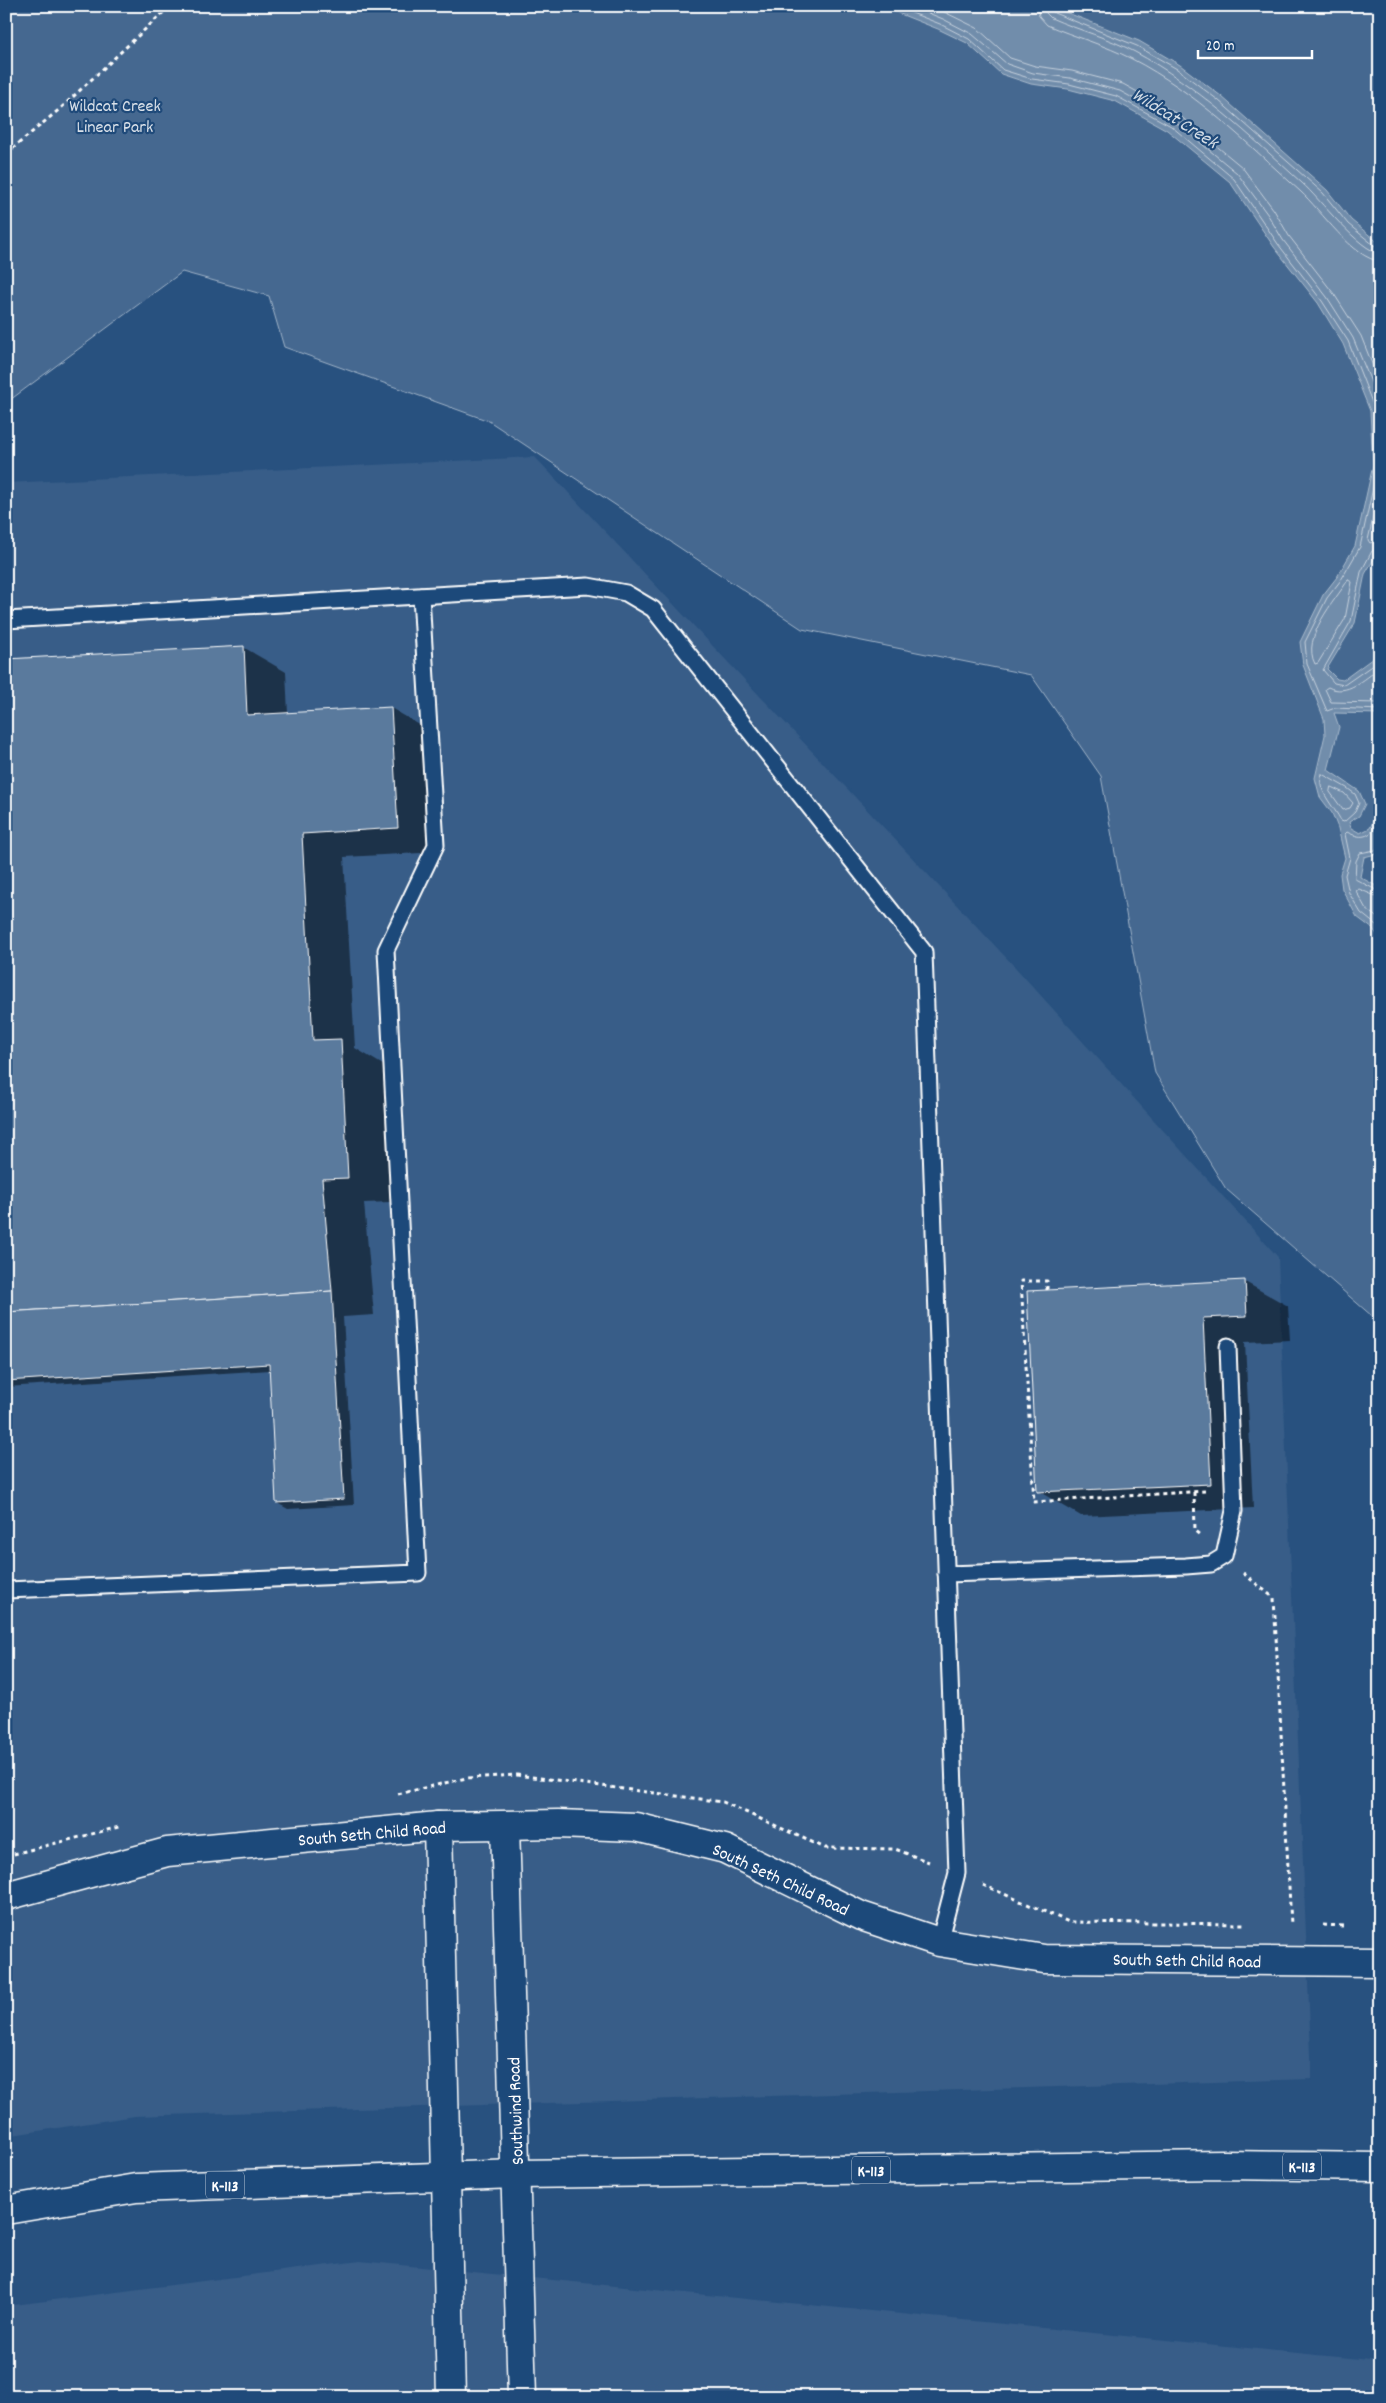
<svg xmlns="http://www.w3.org/2000/svg" width="1386" height="2403" viewBox="0 0 1386 2403" font-family="Dekko,sans-serif">
  <rect width="100%" height="100%" fill="#28517f"/>
  <filter id="ink" filterUnits="userSpaceOnUse"><feTurbulence type="fractalNoise" baseFrequency=".02" numOctaves="2"/><feDisplacementMap in="SourceGraphic" scale="10" xChannelSelector="R" yChannelSelector="G"/><feConvolveMatrix kernelMatrix="1 2 1 2 8 2 1 2 1" color-interpolation-filters="sRGB"/></filter>
  <g filter="url(#ink)">
    <g fill="#375d88">
      <path d="M535,457L1015,967L1278,1257L1312,2079L135,2116L6,2136V483Z"/>
      <path d="M360,2261L1380,2361V2397H6V2306Z"/>
    </g>
    <path fill="#446890" stroke="#a2b4c8" d="M6,6H1380V1323L1226,1189L1155,1073L1101,776L1031,675L802,629L489,421L284,347L269,296L182,272L6,403Z"/>
    <path fill="#718dab" stroke="#aabbcd" d="M880,6H1050L1139,41L1180,65L1221,96L1327,190L1351,220L1380,244V549L1365,574L1355,623L1327,669L1337,679L1343,680L1380,653V714L1334,713L1339,727L1328,770L1359,791L1365,804L1359,816L1349,822L1351,828L1360,833L1370,828L1380,806V853L1364,857L1360,877L1380,888V939L1373,929L1357,917L1342,889L1340,874L1345,858L1338,828L1332,813L1320,797L1315,778L1325,735L1324,719L1303,665L1300,642L1323,595L1337,577L1355,546L1373,465L1370,411L1343,344L1318,303L1274,247L1230,182L1167,130L1115,101L1068,89L1031,84L1001,74L967,43L938,29Z"/>
    <g fill="#0007">
      <path d="M243,647L286,672L288,714L391,708L433,733L440,852L344,857L355,1048L383,1065L391,1202L364,1203L374,1315L343,1317L354,1505L288,1509L277,1503L270,1370L6,1387V660Z"/>
      <path d="M1245,1282L1288,1306L1290,1340L1245,1342L1253,1508L1081,1516L1038,1491L1029,1292Z"/>
    </g>
    <g fill="none" stroke-linecap="round" stroke-linejoin="round">
      <g stroke="#c6d1dd" stroke-width="1">
        <path d="M894,6L940,24L969,39L1003,70L1032,79L1069,84L1116,96L1171,126L1234,179L1278,244L1322,301L1348,341L1375,410L1378,465L1360,547L1341,580L1327,598L1305,642L1307,664L1327,711L1335,708L1380,710"/>
        <path d="M911,6L943,19L972,34L1007,64L1033,73L1070,78L1120,91L1174,121L1237,173L1268,215L1283,240L1327,297L1353,338L1380,404"/>
        <path d="M932,6L977,28L1010,58L1035,66L1072,71L1123,84L1179,115L1242,167L1274,210L1289,236L1334,294L1361,336L1380,384"/>
        <path d="M1037,6L1039,16L1047,25C1075,37 1105,45 1132,59C1196,92 1248,144 1301,192C1320,209 1354,260 1380,261"/>
        <path d="M1044,6L1046,13L1051,18C1078,30 1109,38 1135,52C1198,86 1250,136 1302,183C1319,198 1360,252 1380,253"/>
        <path d="M1051,6L1054,13L1137,46L1177,69L1218,100L1323,193L1348,224L1375,246L1380,247"/>
        <path d="M1380,487L1368,540L1370,543L1380,540"/>
        <path d="M1380,547L1372,551L1361,572L1351,621L1323,670L1334,683L1344,685L1380,660"/>
        <path d="M1348,580L1352,582L1345,619L1318,663L1315,664C1301,637 1335,601 1348,580Z"/>
        <path d="M1380,668C1364,679 1347,697 1328,687L1325,689L1331,702L1380,703"/>
        <path d="M1322,774L1347,788L1355,794L1359,803L1355,812L1344,822L1341,821C1335,807 1315,789 1322,774Z"/>
        <path d="M1331,787L1344,793L1353,803L1350,808L1343,810L1330,792Z"/>
        <path d="M1380,819C1372,836 1364,841 1347,832L1345,834L1350,858L1345,875L1349,893L1361,913L1376,925L1380,931"/>
        <path d="M1380,849L1360,853L1356,861L1355,879L1380,892"/>
        <path d="M1380,898L1359,889L1356,891L1366,909L1380,920"/>
      </g>
    </g>
    <g fill="#5a7a9d" stroke="#fff">
      <path d="M244,646L247,715L391,707L398,828L302,834L313,1040L341,1039L348,1178L322,1179L332,1291L6,1312V659Z"/>
      <path d="M1245,1280L1247,1316L1203,1318L1211,1484L1037,1492L1027,1291Z"/>
      <path d="M332,1291L344,1499L276,1503L269,1364L6,1381V1312Z"/>
    </g>
    <g fill="none" stroke-linecap="round" stroke-linejoin="round">
      <g stroke="#fff" stroke-width="19">
        <g id="service">
          <path d="M6,620L588,586L626,593L653,609L924,952L957,1873L939,1942"/>
          <path d="M946,1574L1186,1566L1211,1564L1224,1556L1234,1511L1228,1346"/>
          <path d="M6,1590L418,1573L386,950L436,845L421,596"/>
        </g>
      </g>
      <g stroke="#fff" stroke-width="31">
        <g id="minor">
          <path d="M438,1826L451,2397"/>
          <path d="M505,1826L522,2397"/>
          <path d="M6,1896L167,1852L438,1826L558,1824L636,1827L725,1849L861,1916L939,1942L1044,1959L1380,1962"/>
        </g>
      </g>
      <g stroke="#fff" stroke-width="31">
        <path id="primary" d="M6,2210L136,2188L517,2174L1224,2165L1380,2167"/>
      </g>
      <g stroke="#fff" stroke-width="3" stroke-dasharray="4 4" stroke-linecap="butt">
        <path d="M6,154L61,108L170,6"/>
        <path d="M1047,1290V1281H1021L1034,1502L1205,1491"/>
        <path d="M1194,1492L1195,1531L1201,1536"/>
        <path d="M1243,1573L1274,1598L1291,1925"/>
        <path d="M398,1794L466,1778L517,1775L723,1802L825,1848L895,1849L929,1862"/>
        <path d="M6,1856L119,1827"/>
        <path d="M983,1885L1069,1922L1244,1924"/>
        <path d="M1323,1925L1344,1926"/>
      </g>
      <use href="#service" stroke="#1f4a7a" stroke-width="15"/>
      <use href="#minor" stroke="#1f4a7a" stroke-width="28"/>
      <use href="#primary" stroke="#1f4a7a" stroke-width="28"/>
    </g>
  </g>
  <g text-anchor="middle" stroke-width="4.5" stroke-linejoin="round" paint-order="stroke">
    <g fill="#1f4a7a" stroke="#bcc9d7" stroke-width="1">
      <rect x="1283" y="2152.5" width="38" height="27" rx="4"/>
      <rect x="852" y="2156.5" width="38" height="27" rx="4"/>
      <rect x="206" y="2171.5" width="38" height="27" rx="4"/>
    </g>
    <g font-size="16" font-weight="bold" fill="#fff">
      <text x="1302" y="2172">K-113</text>
      <text x="871" y="2176">K-113</text>
      <text x="225" y="2191">K-113</text>
    </g>
    <g font-size="18" fill="#dae1e9" stroke="#1f4a7a">
      <text x="115" y="111">Wildcat Creek<tspan x="115" dy="21">Linear Park</tspan></text>
    </g>
    <g font-size="18" fill="#fff" stroke="#1f4a7a">
      <text transform="translate(372 1833) rotate(-5)" y="6">South Seth Child Road</text>
      <text transform="translate(781 1879) rotate(25)" y="6">South Seth Child Road</text>
      <text transform="translate(1187 1960) rotate(1)" y="6">South Seth Child Road</text>
      <text transform="translate(515 2111) rotate(-92)" y="6">Southwind Road</text>
    </g>
    <g font-size="19" font-style="italic" fill="#d4dde6" stroke="#1f4a7a">
      <text transform="translate(1176 117) rotate(32)" y="7">Wildcat Creek</text>
    </g>
  </g>
  <rect width="1386" height="2403" fill="none" stroke="#1f4a7a" stroke-width="25"/>
  <rect x="12" y="12" width="1361" height="2378" fill="none" stroke="#fff" stroke-width="2" filter="url(#ink)"/>
  <path d="M1198 50v8h114v-8" fill="none" stroke="#ffffff" stroke-width="2.5"/>
  <text x="1206" y="50" font-size="15" fill="#ffffff" stroke="#1f4a7a" stroke-width="4" paint-order="stroke">20 m</text>
</svg>
